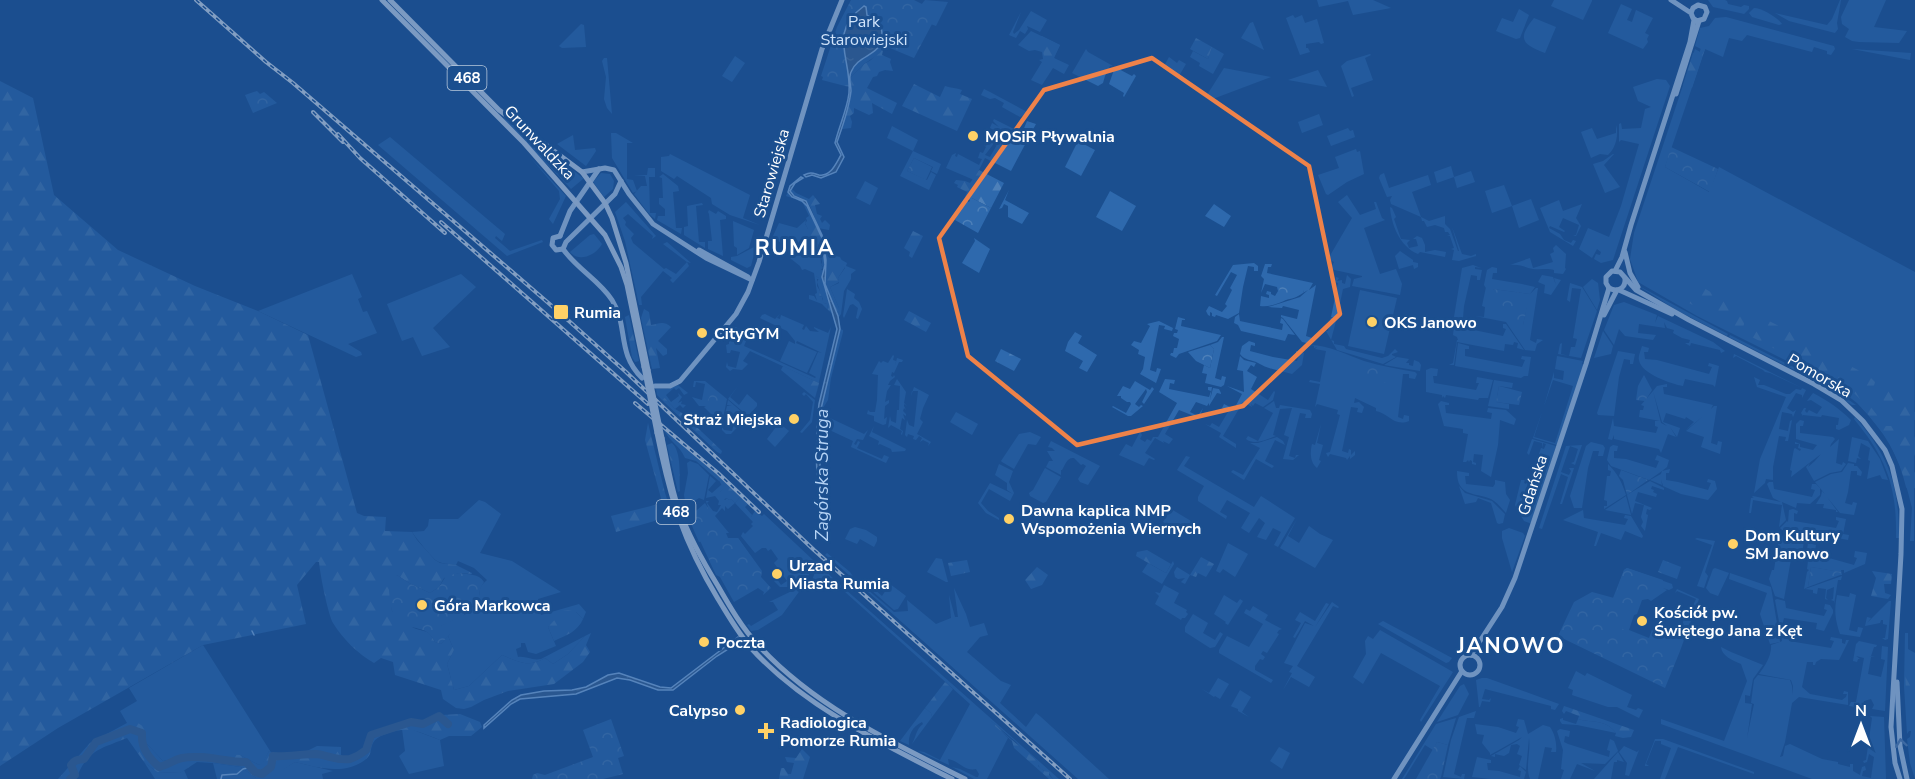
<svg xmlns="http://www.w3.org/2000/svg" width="1915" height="779" viewBox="0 0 1915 779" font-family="'Nunito Sans',sans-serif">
  <defs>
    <pattern id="forest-firs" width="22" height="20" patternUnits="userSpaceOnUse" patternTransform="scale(1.5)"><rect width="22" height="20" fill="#2e69ad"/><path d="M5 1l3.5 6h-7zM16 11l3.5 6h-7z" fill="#4d80b9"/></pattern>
    <pattern id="park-crowns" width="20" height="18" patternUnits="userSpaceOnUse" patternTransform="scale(1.5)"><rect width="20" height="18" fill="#2e69ad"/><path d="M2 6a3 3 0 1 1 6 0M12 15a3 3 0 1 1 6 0" fill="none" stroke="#4d80b9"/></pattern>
    <pattern id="water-ripples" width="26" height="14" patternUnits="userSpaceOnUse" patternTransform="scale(1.5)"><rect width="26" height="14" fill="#3c6290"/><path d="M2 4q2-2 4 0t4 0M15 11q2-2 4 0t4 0" fill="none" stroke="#597aa1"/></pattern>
  </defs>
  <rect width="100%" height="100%" fill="#1b4f8f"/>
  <g fill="#2e69ad">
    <path d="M925,0L948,2L936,26L931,24L921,5Z"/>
    <path d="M1317,0H1373L1391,8L1353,15L1348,1L1319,7Z"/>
    <path d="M1554,0H1592V1L1583,20L1551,6Z"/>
    <path d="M1708,0H1725L1727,1L1728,4L1741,7L1744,5L1749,6V9L1744,14L1740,13L1713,7Z"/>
    <path d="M1840,0H1841L1837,23L1838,29L1835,33L1789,21L1775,13L1827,25L1832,19Z"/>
    <path d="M1849,0H1886L1874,27L1907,31L1899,43L1859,42L1852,41L1845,37L1849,29L1842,24L1841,17Z"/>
    <path d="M1621,4L1632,9L1627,20L1632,22L1636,10L1653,18L1645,33L1649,35L1647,39L1648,42L1643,49L1608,33Z"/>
    <path d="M1754,8C1762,8 1778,18 1782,24L1779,25L1752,17L1749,13Z"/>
    <path d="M1519,9L1529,15L1520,38L1516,39L1496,31L1502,18L1513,22Z"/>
    <path d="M1031,11L1047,20L1040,32L1027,26L1028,29L1025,34L1020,31L1016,38L1009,35L1021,12L1013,32L1014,34L1019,30Z"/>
    <path d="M1293,15L1295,18L1302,15L1305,23L1317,19L1324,43L1321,44L1319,42L1306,44V48H1308L1310,52L1300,55L1286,18Z"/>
    <path d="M1726,17L1834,46L1835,49L1831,55L1827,54V51L1814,47L1812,52L1747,35L1742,41L1729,38L1723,57L1705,49L1665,167L1709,192L1719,167L1915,272L1914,541H1910L1912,508L1903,473L1889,441L1869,416L1857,403L1838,388L1817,376L1697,316L1638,282L1630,259L1634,233L1695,49L1700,52L1701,49L1695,46L1700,28L1709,26L1715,18Z"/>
    <path d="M1534,18L1556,27L1545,53C1522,44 1517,39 1534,18Z"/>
    <path d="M1253,22L1264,50L1241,38L1250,23Z"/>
    <path d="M581,24L584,25L586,47L562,48L559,46Z"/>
    <path d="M1031,31L1060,45L1054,58L1069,65L1064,74L1053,68L1042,85L1031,80L1042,62L1039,60L1043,59L1042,52L1035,50L1029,51L1018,45Z"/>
    <path d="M1212,47L1224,54L1213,74L1199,66L1200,63L1190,57L1193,51L1208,59Z"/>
    <path d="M1086,49L1088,52L1113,66H1110L1105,76L1103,83L1098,86L1072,73Z"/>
    <path d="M1852,49L1911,53L1910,60Z"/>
    <path d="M1370,54L1371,55L1365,58L1373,80L1351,88L1354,96L1352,97L1341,66L1347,61Z"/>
    <path d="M735,56L745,63L732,82L722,76Z"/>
    <path d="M1169,57L1177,63L1179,60L1186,64L1179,76L1163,68Z"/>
    <path d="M604,58H607L612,114L607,108L604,99L606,77L602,61Z"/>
    <path d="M1115,67L1132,76L1134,74L1136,76L1124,97L1123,96L1124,93L1109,84Z"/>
    <path d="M1224,68L1271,77L1210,100L1207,95Z"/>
    <path d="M1318,70L1327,87L1288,80Z"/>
    <path d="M1657,79L1666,80L1670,86L1613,260L1601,263L1594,259L1596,254L1600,255L1601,252L1597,249L1592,258L1579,249L1588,228L1609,237L1621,206L1639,144L1621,140L1619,142V124L1621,123L1622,129L1641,128L1645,109L1651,107L1638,101L1633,87Z"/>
    <path d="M984,89L990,92L1029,113L1020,117L1002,107L1004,103L995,98L990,99L981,95Z"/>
    <path d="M1319,114L1323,125L1302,133L1298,122Z"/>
    <path d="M504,118L583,178V179L571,189L503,119Z"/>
    <path d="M994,119L1022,133L1027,121L1036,124L1011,171L985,158L974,180L946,168L952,155L956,153L955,156L957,157L958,154L979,165L982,159L978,158L980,152L983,153L986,147L984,145L986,146L989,141L987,139L989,136L997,140L1001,133L996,146L995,142L985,155L990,157L1003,134L1001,130L1000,133L990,128L992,123L999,127L993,121Z"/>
    <path d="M1616,125C1619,134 1616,148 1608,155L1600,154L1591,158L1581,132L1592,128L1597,139L1616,133Z"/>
    <path d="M892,126L918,140L913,151L941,164L937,174L931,171L933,167L914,158L907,171L927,180L931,172L936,175L929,190L900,176L913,151L887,138Z"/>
    <path d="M1348,128L1350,131L1353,130L1355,137L1331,146L1327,136Z"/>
    <path d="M611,133H616L633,143H627V179L633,180L637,191L633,193L612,158Z"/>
    <path d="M573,135L575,150L595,148L596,151L586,166L557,144Z"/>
    <path d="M390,137L505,234L502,241L496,236L495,238L510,251L542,240L543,242L507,256L378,145Z"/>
    <path d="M1078,141L1095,150L1081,176L1065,167Z"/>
    <path d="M1356,149L1357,152L1360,151L1364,174L1347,182L1328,195L1326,194L1318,175L1339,168L1335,157Z"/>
    <path d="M670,154L750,195L743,218L760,225L730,215L712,204L711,198L677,176L674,179L661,171V157L669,156Z"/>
    <path d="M1613,154H1614L1604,165L1620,187L1605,193L1593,164L1603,161Z"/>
    <path d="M530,157L566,196L553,224L549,219L560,199L559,191Z"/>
    <path d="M1451,166L1454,177L1471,171L1475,182L1457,188L1454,177L1437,183L1434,172Z"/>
    <path d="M648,168H655V177H649L650,213H656L655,219L649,214L634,194L641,186H647L645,176L634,175H647Z"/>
    <path d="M601,173L610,174L614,181L613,189L604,197L593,182Z"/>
    <path d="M1384,173L1389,188L1428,175L1431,185L1412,192L1421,217L1391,204L1390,200L1392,196L1387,197L1379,178L1380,175Z"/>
    <path d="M663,174L678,186L679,191L673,192L676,228H682L681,234L657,220L658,216H665V209L659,204V198H663L662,178L659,177Z"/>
    <path d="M865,181L878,188L870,205L856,198Z"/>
    <path d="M1504,185L1512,206L1531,199L1539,220L1519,228L1512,206L1492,213L1485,191Z"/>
    <path d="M1009,190L1005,200L1029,213L1022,224L1008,217V206L1004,204L1002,208L999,209Z"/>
    <path d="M1110,191L1136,206L1122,231L1096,217Z"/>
    <path d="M1347,195L1360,215L1376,209L1374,202H1376L1382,218L1385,220L1364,228L1380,274L1396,269L1402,284L1400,295L1352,286L1354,279L1362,277V276L1330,269L1334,262L1328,259L1352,218L1338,202Z"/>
    <path d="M1559,200L1563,211L1582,204L1576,218L1581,226L1576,236H1573L1576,235L1579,225L1563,218L1559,227L1565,231L1564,232L1550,226L1549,228L1560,234L1564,240L1571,243L1573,240L1576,241L1573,246L1550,232L1540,208Z"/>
    <path d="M626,202L656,236L652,239L653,236L628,214L623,218L626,222L625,225L634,234L631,238L633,243L664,269L666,268L676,274L687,262L663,244L667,242L691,263L687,262L689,266L673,283L670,280L672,278L663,271L641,297L642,305H639L625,241L615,212Z"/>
    <path d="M702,203L703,205L696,206L699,242H705V248L684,235V227L688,226L687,206Z"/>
    <path d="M1214,204L1231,216L1224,227L1205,216Z"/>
    <path d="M1390,207L1392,208L1396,217L1394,219L1401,239L1410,240L1407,243L1409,248L1418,246L1416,239H1413L1417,236L1422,238L1425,245V252L1435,250L1446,252L1445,257L1420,252L1418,254C1400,247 1391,224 1390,207Z"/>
    <path d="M709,210L716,214L718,211L726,216V219L720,220L723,256L708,249V241H712L709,214L708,212Z"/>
    <path d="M1445,216V224L1450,229L1458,251H1459L1452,227L1462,254L1471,256L1476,254V256L1459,261L1452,260L1454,250L1451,249L1454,248L1450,236H1447L1450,235L1448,232H1445L1444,228L1435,225L1427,227L1424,221H1422L1421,217L1429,221Z"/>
    <path d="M806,220L805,224C811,232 810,240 820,246L821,265L823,268L818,272L816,271V276L821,279H817V286L820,291L819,296L823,297L822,299L824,303L827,304L828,310L822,304L809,299V295L814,296L817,301L815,294L817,293L814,273L805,269L802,270L800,266L790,258L791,256H797V253L775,239L773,236L779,223L797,228Z"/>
    <path d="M733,221L754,230L749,248L737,255V248L734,246Z"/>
    <path d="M594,234L602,244C596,255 579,263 570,252L590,235Z"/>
    <path d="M974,238L990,249L979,273L962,263L975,241Z"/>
    <path d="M1556,245L1566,254L1565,268L1566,269L1563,274L1554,273V270C1547,268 1541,270 1533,269C1526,268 1522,264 1510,265L1530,258L1533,268L1553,262L1550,254L1554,252L1553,248Z"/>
    <path d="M754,247H756L751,266L747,268L731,260V257L737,256Z"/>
    <path d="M1400,251L1413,260V262L1418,263V267L1414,269L1413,265L1399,269L1395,256Z"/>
    <path d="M840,259L847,263L846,266L856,270L851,274V279L844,291L841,314L839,317L836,313L839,312V308L830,287L839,283L838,278L845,268Z"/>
    <path d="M1254,263L1258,266V271H1254V267L1248,266L1243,287L1239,313L1228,319L1216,315L1215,317L1212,316V313L1210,312V316L1208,315L1206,311L1209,306L1222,312L1227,306L1225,304L1232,290L1230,288L1237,275L1231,272L1217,296L1215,295L1233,265Z"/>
    <path d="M1265,264H1272L1271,267H1268L1267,273L1313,283L1309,290L1316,285L1306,336L1312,338L1316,335L1317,336L1316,340L1311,344L1302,342L1283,318L1281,317V315L1297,319L1299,310L1283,306L1282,308L1268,307L1300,297L1308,290L1303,293L1304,290C1291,297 1276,308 1260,306L1261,296L1269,298V295L1266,294L1267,291L1271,292V294L1275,296L1278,291L1277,287L1265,284L1261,293L1264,279L1261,276Z"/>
    <path d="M1473,265L1481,268L1475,267V269L1482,270L1480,280H1477V276L1471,275L1464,306L1463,318L1454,317L1462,268Z"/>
    <path d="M1492,267L1497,268V273H1493L1492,279L1522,284L1535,287L1530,294L1493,289L1523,325L1529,295L1536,288H1538L1530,340L1536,343L1537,339L1543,340L1537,344L1535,351L1525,350L1506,322L1475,316L1484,317L1485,307L1482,306L1486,287L1489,293L1484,285L1487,270Z"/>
    <path d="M352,274L362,297L358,299L363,312L367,311L377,333L348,344L361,352L362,355L356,357L258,311Z"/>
    <path d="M461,274L476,287L433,328L450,347L422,356L413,337L402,341L387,304Z"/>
    <path d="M1347,275L1351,279L1350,287L1343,289L1337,317L1336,319L1331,317L1338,283L1335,282L1336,277L1339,278L1337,281L1342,280V283L1345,284Z"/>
    <path d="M1542,275L1553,277L1556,285L1554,278L1561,280L1551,295L1544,293L1545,285L1538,282Z"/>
    <path d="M1592,279L1598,283L1600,300L1597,310L1583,287Z"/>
    <path d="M1570,283L1582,287L1597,311L1581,358L1558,354L1560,344L1562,343L1561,354L1569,356L1571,347H1575L1577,339L1573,338L1581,289L1572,288L1570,302L1567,300Z"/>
    <path d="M1637,285L1728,334L1727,336L1678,311Z"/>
    <path d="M847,289L855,294L854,298L859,302L862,309L858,319L856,318L858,308L853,304L850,305L844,318L843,316Z"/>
    <path d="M1360,290L1397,298L1384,354L1348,346Z"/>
    <path d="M1624,302L1657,315L1655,323L1658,316L1713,342L1725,351L1721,353L1720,350L1691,343L1690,346L1685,343H1689L1690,340L1682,338L1673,333L1674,330L1667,328L1664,322L1665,328L1639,324L1638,333L1656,335L1653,340L1625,336L1619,329L1614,345L1604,330L1614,305Z"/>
    <path d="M765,314L775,319L780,314L777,318L780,319L781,315L804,325L802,329L804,330L806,326L810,331L819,332L814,328V327L828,333L831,327L815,400L812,422L802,433L800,432L810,420L813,402L806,394L804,396L802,394L804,392L815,400L819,383L750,351L743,361L748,364L742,370L733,369L730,371L726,367L727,362L728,366L736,368L740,352L731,350L730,353H727L726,345L729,344V341L725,339L735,327L745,331L741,339L746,341L744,346L815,378L816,377L809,373L818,352L822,353L797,341L796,343L817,352L807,373L780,361L789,341L795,344V341L787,331L760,318L762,315Z"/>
    <path d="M1239,314L1240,321L1282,330L1283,324L1280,323L1281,318L1283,319L1295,335L1288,334L1285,341L1241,331L1238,325L1234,323L1235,317Z"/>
    <path d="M1178,317L1185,319V320H1182L1181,326L1221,335L1217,341L1179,354L1176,358L1170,355L1171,353H1173L1174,348H1177L1179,339L1173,336L1174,333H1177L1178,330L1175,329Z"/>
    <path d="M1331,318L1336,321L1331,340L1334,341V344L1344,346L1346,349L1382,358L1388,356L1395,349L1398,352L1392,354V355L1396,357L1383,364L1337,350L1326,331H1328L1329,326H1331L1329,324Z"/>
    <path d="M1455,318L1465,320L1464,328L1503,336L1506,329L1503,328V324H1506L1524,350L1517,348L1518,343L1514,342L1513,345L1505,344L1504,351L1457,342L1454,365H1449L1453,363L1457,340H1458L1457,337L1453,335Z"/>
    <path d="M1159,321L1173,328L1172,331L1164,329L1165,326L1159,325L1150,370L1156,372L1157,368L1161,369L1155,386L1156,383L1140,374L1143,369L1145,357L1138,354L1139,350L1131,345L1134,341L1141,343L1150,326L1147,324Z"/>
    <path d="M840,329L843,330V332L831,378L828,400L820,413Z"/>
    <path d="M1603,331L1613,346L1611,354L1594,358Z"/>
    <path d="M1075,332L1082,336L1078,343L1097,355L1087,372L1079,368L1083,361L1065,351L1068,342Z"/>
    <path d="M1730,335L1823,382L1856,405H1852L1816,381L1729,337Z"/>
    <path d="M1222,337H1224L1215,378L1221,380L1222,376L1226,377L1224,385L1221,387L1205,383L1207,374L1202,373L1204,365L1210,368L1214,349L1210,345L1218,342Z"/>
    <path d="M1249,341L1255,343V346L1251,345L1250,351L1273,357L1297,361L1299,355L1296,354V351L1304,353L1302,365L1292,374C1280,371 1268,369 1258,363C1251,359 1245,361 1240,354L1242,346Z"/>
    <path d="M1458,343L1469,346V349H1465V356L1522,367L1525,360L1521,359L1522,356L1531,357L1528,376H1524L1521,378L1455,366Z"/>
    <path d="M1311,345C1328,345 1347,355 1364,361C1381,366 1398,369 1415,372L1417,374L1415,379L1409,378V374H1403L1398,417L1403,419L1404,415L1409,416V421C1394,427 1388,413 1376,411V408L1355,398L1354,403L1359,402L1364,407L1362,413L1357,412L1358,408L1351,407L1342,451L1348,453L1349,449L1351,450V455L1355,451V455L1350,459V456L1347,460L1346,458L1330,454L1328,457L1326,453L1330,452L1340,415L1337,414L1338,410L1317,404L1315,407L1320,384L1309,382L1310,380L1320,382L1326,351L1315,349L1317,347L1314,348V346Z"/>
    <path d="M1642,346L1649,348L1648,352H1644L1645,359L1657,360L1709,374L1712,367L1708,366L1709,363L1719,366L1715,387L1713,385L1685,379L1683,386C1672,384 1641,374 1639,360C1638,356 1641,350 1642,346Z"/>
    <path d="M1618,351L1635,354L1633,364H1630V360L1624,359L1619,377L1614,416L1598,415L1597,413Z"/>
    <path d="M1734,354L1806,390L1802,398V395L1796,393L1787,408L1793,412L1796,410L1793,417L1792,414L1782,412L1779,429L1788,431L1790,421L1792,420L1788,441H1785L1786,437L1779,436L1773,467V480L1766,479L1765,483L1754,493L1760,459L1786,397L1757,387L1754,377L1760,380L1758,385H1764L1786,394H1790L1796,389L1801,390L1802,388L1770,373L1765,372L1763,370L1736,356L1733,358Z"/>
    <path d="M893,355L894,356L893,360L896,361L895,366L897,358L903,360L902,362H899L894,373L892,372L891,376L893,377L894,375L895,377L890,381L888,385H891L887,391L885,402L889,400V403L885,406L884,419L887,417L886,424L883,425L874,421V416L867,414L868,410L870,412H875L877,400L878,375L872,374L879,361L881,363L883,361L888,363Z"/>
    <path d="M1240,356L1244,360L1256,363L1254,367L1251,365L1247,371L1257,377L1251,389L1268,400L1274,391L1275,392L1273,400L1263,407L1255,403L1253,406L1251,404L1252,407L1243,402L1223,436L1236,444V448L1219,437L1221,433L1205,424L1210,426L1212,423L1219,427L1228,412L1222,408L1224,404L1234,409L1242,394L1227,386L1244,392L1243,371L1237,370Z"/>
    <path d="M1557,356L1583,361L1582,364L1584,365L1557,445L1533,438L1542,412L1534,437L1555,443L1573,386L1553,380L1544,406L1554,372V378L1563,380L1564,371L1555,369Z"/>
    <path d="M1397,357L1409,359L1406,363H1409V365L1413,366L1414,360L1419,362L1421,365L1420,371L1384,365Z"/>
    <path d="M1431,368L1438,369L1437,376H1433L1434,383L1476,390L1479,383H1476L1477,377L1493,380L1488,398H1479L1478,400L1446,395L1445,398L1443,396L1442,398V395L1426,392V370Z"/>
    <path d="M897,379L906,392L904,403L907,406L904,404V406L906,410L904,408L903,411L906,414V416L903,414L905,420L902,418L900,429L903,431L902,435L901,434L902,431L891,425L888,428L890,416L891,421L896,423L897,410H899L900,386L894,385Z"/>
    <path d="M1165,379L1175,380L1174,384L1170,383L1169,389L1209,397L1211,391L1208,390V387H1212L1210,400L1213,388L1219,389L1221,393V394L1217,393L1209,406V403L1207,406L1196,402L1190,412L1198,416L1203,408L1199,418L1179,410L1165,434L1173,439L1169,444L1163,441L1164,443L1155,438L1145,453L1155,459L1154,460L1149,458L1144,466L1119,455L1126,444L1132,447L1140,432L1142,435L1140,439L1145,442L1147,439L1151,441L1153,437H1158L1177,403L1159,392Z"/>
    <path d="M1494,380L1513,383L1512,388L1499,386L1496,402L1509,404V409L1488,406Z"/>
    <path d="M694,381H705L727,399L723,418L721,417L720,423L704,407L706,406H699L692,397L702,400L705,384L696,382L695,387H693Z"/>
    <path d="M1135,381L1150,390L1152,387L1154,389L1144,404L1142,402L1147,392L1146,389L1135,404L1139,407L1141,405L1143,406L1131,416H1128L1112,407L1113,406L1126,413L1131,404L1130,402H1127L1121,398V396H1117L1123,386L1130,389Z"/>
    <path d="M1667,384V387H1663L1664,394L1709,404L1713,405L1711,409L1714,406H1717L1711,443L1717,445L1718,441L1722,442L1720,454L1701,447L1704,437L1686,431L1702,417L1686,430L1694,422L1686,417L1685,419L1666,413L1663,422L1680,428L1677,437L1670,427L1676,437L1668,434L1661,453L1659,449L1614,439V435L1612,440L1608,439L1613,418L1614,426L1656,433L1658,427L1655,426V421H1660L1639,417L1640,410H1643L1644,406L1641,405L1653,391L1661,423L1667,426L1662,422L1653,391L1657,386Z"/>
    <path d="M678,385L688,393L684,395L679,388L676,390L674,388L666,395L671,402L679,396L678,393L682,397L678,403L682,401L681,404L686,405L683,408L680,405L675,409L665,398V403L657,395L656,389H668Z"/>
    <path d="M738,386L730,397L739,405L747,394L757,403V406L748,416L728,399Z"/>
    <path d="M914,387L929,395L923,408L920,419L923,422L917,434L931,442L928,446L929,443L923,440L920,442L922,438L919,436L916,440L913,439L914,436L908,434L907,437L905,435L907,420L909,425L914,427L918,391H912L911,396Z"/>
    <path d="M1813,393C1827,400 1840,409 1851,420L1849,425L1839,430L1836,429V425H1838L1839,418L1822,415L1821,417L1803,415V416L1801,413L1804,408H1806L1805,411L1807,413L1809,410L1817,414L1822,407L1811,400L1807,401Z"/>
    <path d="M728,400L743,413H728L744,414L748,416L731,434H726L722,430V427L724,430L732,431L736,416L727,414L726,418H724L727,406H732L727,405Z"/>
    <path d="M1274,401L1276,408H1279L1280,405L1310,410L1312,414L1311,418H1305L1306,414L1300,413L1289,456L1295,458L1296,455H1299L1293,460L1283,459L1289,437L1284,435L1292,408L1280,409L1273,435L1276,436C1267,439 1255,446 1246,439L1248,436L1258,441L1273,413L1264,408Z"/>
    <path d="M1441,401L1449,403V405H1445L1446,413L1491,419L1492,413L1487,412L1488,408L1506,410L1516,419L1514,425L1500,420L1498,445L1491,477L1481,471L1483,455L1474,454L1473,462L1476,463V465L1472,464V468V461L1470,460L1469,462L1468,460L1466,462H1463L1468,434L1463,433V429L1444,426L1438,404Z"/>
    <path d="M956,412L978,424L972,435L950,422Z"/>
    <path d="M829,413L830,418L864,434L868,430L863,440L857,439L854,444L856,445L858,441L860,442L857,448L882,459L884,455L889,457L886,463L851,447L853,441L823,427L819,422L820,415Z"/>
    <path d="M1855,417C1890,457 1899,486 1899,538H1896C1897,487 1887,459 1854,419Z"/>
    <path d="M1800,420L1804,421L1803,426H1800V433L1833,437L1835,439L1831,444L1830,447L1839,439L1836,463L1842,465L1843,462L1846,464L1841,471L1830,473L1814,481L1806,467L1810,463L1808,467L1822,455L1814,462L1821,454L1791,477L1792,471L1790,470L1794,449L1795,448L1800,451L1801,449L1798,448L1799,444H1795V442L1800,444V447L1813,450L1817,445L1796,439V424Z"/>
    <path d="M779,423L789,431L775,447L767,439Z"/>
    <path d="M1321,424L1317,443L1323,445L1319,460L1321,461L1317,468C1310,463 1310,452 1312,444L1315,445Z"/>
    <path d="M874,426L872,432L906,449L905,451L892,452L891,449L880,444L878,445L879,441L869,436Z"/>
    <path d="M663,427L723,479L719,481L696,461L685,458C680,445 666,439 663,427Z"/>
    <path d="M1030,432L1041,437L1036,445L1028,444L1014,469L1002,462L1001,461L1019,434Z"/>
    <path d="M1277,437L1283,441L1285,445L1275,440L1265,461L1274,466L1272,468L1256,459L1244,480L1231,472L1233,470L1243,475L1260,448L1250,443H1258Z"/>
    <path d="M1852,437L1868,441L1880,459L1888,480L1882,479L1880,475L1867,479L1870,461L1868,460L1870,448L1861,443L1858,456L1861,459L1857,458L1856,463L1848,461Z"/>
    <path d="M1532,439L1556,446L1532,524L1524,521L1515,505L1521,480H1525L1524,483L1526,484L1527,481H1530L1541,448L1544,449L1546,444L1543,443L1542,448V443L1534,441L1529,455L1527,453Z"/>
    <path d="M1051,441L1100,466L1088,485L1080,482L1078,479L1086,466L1083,464L1081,465L1074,458C1067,457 1065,465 1062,470H1061V475L1046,467L1049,461H1053L1047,451H1055L1052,448L1048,447Z"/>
    <path d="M1591,442L1603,445L1605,448L1603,456H1598L1599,451H1593L1588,468L1582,508H1574L1570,496L1586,446Z"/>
    <path d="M1582,445L1575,465L1571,463L1574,462L1578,449L1570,446L1561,472L1569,475L1571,471L1569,468H1574L1562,504H1560L1568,477L1561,474L1542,529L1539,528L1566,446Z"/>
    <path d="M1613,445L1618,446L1617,451H1614V458L1626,459L1656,468L1659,461L1655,460L1657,455L1669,460L1667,467L1662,471L1670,469L1669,473H1666V480L1678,482L1708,490L1711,483L1707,482L1708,479L1715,481L1717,489L1708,500L1681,494L1663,486L1661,479L1662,485L1650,480L1661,474L1662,471L1649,480L1611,466L1607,460L1610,447Z"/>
    <path d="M1186,456L1190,457L1184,466L1254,507L1261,496L1295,518L1278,547L1274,545L1281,532L1273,528L1266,540L1257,537L1265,523L1259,518L1249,533L1241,528L1250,513L1227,500L1220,512L1227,516L1226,519L1198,501V497L1204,486L1177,470Z"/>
    <path d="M690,461L698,464L709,475L704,500L699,498L693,502L687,513L692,516L688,517L684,495L688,473L687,463Z"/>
    <path d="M1848,463L1854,464V466H1857L1862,472L1861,476L1857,475V471H1851L1848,492L1845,503L1852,505L1853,502L1857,503L1854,515L1840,513L1827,497L1838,512H1836V510L1823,508L1824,504H1816L1821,496L1822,491L1825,494L1815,482L1831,474L1842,472Z"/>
    <path d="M999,464L1013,471L1009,482L1014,493L1010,501L989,489L981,503L988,511L999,518V520L986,513L978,503L990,483L1013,494L1007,490V483L995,475Z"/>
    <path d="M1608,464C1617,473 1622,482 1626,495L1604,509V506H1607V501L1604,500L1607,476H1610L1611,471L1608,470Z"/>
    <path d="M1045,468L1061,477L1046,502L1043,503L1030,496L1029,493L1033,490Z"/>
    <path d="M1457,471L1469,473V476H1465L1466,484L1493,487L1495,484V480L1505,482L1506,494L1510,500L1506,513C1501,508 1497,502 1491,499C1474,492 1457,497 1457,471Z"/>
    <path d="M710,476L716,481L708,490L712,493L721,485L726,486L720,492L725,500L727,498L729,500L731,499L735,503L728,509L725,506V511L722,508L715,516L729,533H726L728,538H738L759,568L704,541L699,542L689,519L711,517L706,501H709L707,503L713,511L717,512L721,505H718L719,501L715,496L706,498Z"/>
    <path d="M1650,481L1664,488V490L1652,486L1651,489L1654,490L1653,492L1657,494L1656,497L1638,492L1635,501L1652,508L1650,510L1647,509L1646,514L1648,515L1645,531L1641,526L1643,522L1641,517L1644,505L1635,503L1632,514L1627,495Z"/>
    <path d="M726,482L748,504L745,507L752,515L751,517L755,511L762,516L764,514L813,560L810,572L803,587H780L774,581L777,579L781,585L787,581L774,563L778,559L771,549L768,551L766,548H762L755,553L741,536L743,532L745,534L753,526L751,524L753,522L735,503L740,497Z"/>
    <path d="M1769,482H1773L1774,489L1812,497L1815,490L1811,489L1812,484H1816L1820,488V495L1810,504L1797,503L1796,508L1782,502L1786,520L1779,527L1782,505L1753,500L1751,513H1749L1751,498H1754L1752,497L1753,496L1781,502L1773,498L1767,484Z"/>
    <path d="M1459,486L1465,493L1492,501L1505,514L1503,523L1499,524L1497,523L1491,503L1478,498L1476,502L1465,504Z"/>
    <path d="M1626,496L1631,515L1605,510Z"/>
    <path d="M479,500L485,502L501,514L480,553L512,561L561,592L538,599L541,615L579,604L586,612L583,619L576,612L561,615L548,627L556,646L536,654L528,652L525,643H521V647L516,649L518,657C527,656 532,661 541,659L585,636L568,654L553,664L545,658C528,668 519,662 502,655L469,686L454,690L447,664L454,650L448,636L450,634L440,626L466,614L473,606L481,601C478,591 479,587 487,580L474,568L458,561L456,565C450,564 442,564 437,561C432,558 416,538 412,532L424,531L428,526L429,519H458Z"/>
    <path d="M1171,509L1196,524L1187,536L1163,522Z"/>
    <path d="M1793,509L1798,511L1797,514L1794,513V521L1836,528L1839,521L1836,520V517L1846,519L1843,534L1849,535L1848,540L1791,529V532L1782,530L1780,528L1787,521L1788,522L1789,510Z"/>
    <path d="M1583,510L1584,518L1625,525L1628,519L1624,518L1625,515L1631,516L1643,536L1642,538L1625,531L1621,540L1601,533L1596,546H1594L1598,532L1563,520Z"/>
    <path d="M1297,519L1288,536L1299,543L1309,526L1320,534L1333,540L1315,568L1280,548Z"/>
    <path d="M855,527L866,530L877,537V541L874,547L860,539L857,544L845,539L850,529Z"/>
    <path d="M1509,528L1523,533L1525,536L1512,572L1502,538V531Z"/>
    <path d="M1783,536L1794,538V543H1798L1799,539L1804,541L1801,560H1798V557L1792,556L1791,559L1784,599L1775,596L1769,579L1772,570H1774L1778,544H1781V541L1777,540Z"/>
    <path d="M1697,538L1715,541L1705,572L1708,576L1704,588L1697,586L1712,545L1695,539Z"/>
    <path d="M1228,543L1248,554L1235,577L1223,569L1220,573L1216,571Z"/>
    <path d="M1808,543L1816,545L1815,551L1812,550L1813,558H1829L1854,565L1857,558L1854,557L1855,551L1867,553L1865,564L1844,573V570H1841L1842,575H1840V572L1811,567L1808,587L1804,589L1807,572L1809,570L1807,569L1808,561L1806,557Z"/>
    <path d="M827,553L850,572L854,578L894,612L908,611L907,600L936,624L951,618L949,595L955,617H958L954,588L966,614L970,627L984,623L988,635L980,637L967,652L1001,681L1011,685L1000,703L1026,727L1036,713L1041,717L1109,779H1078L832,560L825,555Z"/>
    <path d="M936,558L942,559L948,582H946L927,572Z"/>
    <path d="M1173,561L1174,564L1162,584L1142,572L1148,563L1166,573Z"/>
    <path d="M818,564L836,581L1059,779H1053L1048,772C1042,771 1038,767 1037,761L1028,756L1016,742L990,720L1008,738L987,779H974L952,767L960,769L976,777H978L979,774L976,769C965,772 958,760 948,759L949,765L918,751L924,752L940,760L970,704L835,583L830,588L813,580L811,583Z"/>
    <path d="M1627,568L1672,584L1673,588L1669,590L1663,588L1667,590L1651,601L1648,599L1642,600L1637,614L1634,615L1629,630L1649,638L1654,624L1658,625L1656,631L1676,638L1678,632H1680L1687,609L1691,610L1696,599L1677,591L1675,593L1677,589L1699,599L1680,651L1669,652L1632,648L1612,623L1613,598L1624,570Z"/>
    <path d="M1715,568L1729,573L1718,596L1710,593L1706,588L1713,569Z"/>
    <path d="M1730,573L1771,587L1780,642L1782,641L1780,631L1784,629L1792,630L1791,634H1788L1789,641L1831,648L1834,641L1830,640L1831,637L1842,639V643L1845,644L1846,640H1849L1839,660L1821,659L1816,662L1815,665H1813V662H1807L1802,687L1810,694L1842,700L1846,697L1847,694H1843L1844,691L1848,692V705L1799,697L1792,703L1785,742L1780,757L1783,756L1785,746L1790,744L1822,759L1838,762V764L1850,767V764H1853V771L1860,775L1862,767L1865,766L1866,770L1863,771L1862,776L1871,778L1874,757L1869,754L1867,762L1864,763L1863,761L1866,760L1872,718L1870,716L1884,717L1886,779H1812L1661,724V719L1724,741L1747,681L1741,664C1732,660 1722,656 1721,647L1731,652L1763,665L1753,679L1750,696L1745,695V703L1752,704L1747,738L1754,704L1751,703L1754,680L1758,675L1790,680L1792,686V695L1793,686L1791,680L1759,674C1765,666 1772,655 1771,645L1780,642L1770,644L1760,614L1767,593L1729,579Z"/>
    <path d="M1842,576L1841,580H1838L1834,604V601L1831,600L1833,599L1834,587L1827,590L1826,598L1828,600L1825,599L1826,589L1818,588L1817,594L1813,593V590L1805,589Z"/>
    <path d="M862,578L882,596L890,584L906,596L898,609L894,610L863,583Z"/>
    <path d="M1164,585L1179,593L1174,603L1187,610L1186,612L1188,614L1185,618H1182L1181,620L1155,604L1159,596L1155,592L1160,593Z"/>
    <path d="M801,589L782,615L758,630L751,631L747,625L749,624L751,626L778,610L773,602H769L794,590Z"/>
    <path d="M1850,593L1856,595L1849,630L1857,632L1858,627L1863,628L1860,637L1840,634C1835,620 1834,610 1837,595L1849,597Z"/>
    <path d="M1224,595L1237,603L1240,599L1243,601L1228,625L1225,623L1226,622L1214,614Z"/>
    <path d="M1777,599L1785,601L1786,608L1824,616L1827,610L1824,609L1825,604L1830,605L1833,610V613L1824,631L1816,629L1817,623L1784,618L1782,626L1798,628L1797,630L1780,627L1775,600Z"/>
    <path d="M1889,601H1891L1888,639L1885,640L1882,638H1885L1887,625L1883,624V620H1881L1880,623L1865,626L1867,617L1871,618L1867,623Z"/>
    <path d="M1332,602L1339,607L1338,608L1333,606L1297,666L1315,677L1309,687L1291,677L1283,690L1292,673L1289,672L1293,666L1284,663L1305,623L1314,626L1305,621L1295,638L1293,637L1301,623L1295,620L1300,612L1315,621L1326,603L1329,604L1315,627Z"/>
    <path d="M1253,606L1268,615L1265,620L1282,629L1279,630L1277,633L1279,634L1267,653L1263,651L1261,654L1265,657L1263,660L1260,659L1255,666V670L1273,680L1271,683L1219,653V650L1227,636L1249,647L1263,624L1244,613L1246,609L1250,611Z"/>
    <path d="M1193,614L1208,623L1203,633L1215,640L1220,632L1223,634L1215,647L1210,648L1185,632V627Z"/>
    <path d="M1383,621L1452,658L1449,662L1446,663L1378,624Z"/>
    <path d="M1380,630L1453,672L1421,722L1420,720L1440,686L1381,653L1363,684L1353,677L1366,654L1365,641L1368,636L1373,639Z"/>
    <path d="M1905,633H1908V649L1915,653V779L1910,763L1907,739L1910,737L1911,731H1909L1907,734L1904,686Z"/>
    <path d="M1859,641L1877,645L1876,647H1874L1871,656H1869L1875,657H1871L1868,674L1881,677L1885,660L1881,659L1882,646L1888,647L1885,711L1872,709L1874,705L1871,699L1864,701L1862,708L1849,706L1851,702H1856L1864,658L1856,656L1860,659H1858L1857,662L1853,661L1856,644Z"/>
    <path d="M203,645L272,754L269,751L263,763L259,765L240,755L189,756L163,761L147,744L138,723H127L120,711L137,701L129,688Z"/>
    <path d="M1576,671L1585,676L1587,673L1632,695L1627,707L1636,710L1638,708L1643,710L1639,718L1617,707H1608L1572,695L1573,690L1568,688Z"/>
    <path d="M1218,678L1229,684L1220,699L1215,696L1214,697L1202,689L1209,693Z"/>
    <path d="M1482,678H1487L1559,704L1555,710L1551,709V706L1485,689L1482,699L1489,700L1491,698L1490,702L1482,701L1480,707H1479L1476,680Z"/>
    <path d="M1464,684L1469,694L1458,715L1437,722L1460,686Z"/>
    <path d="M1240,690L1251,697L1242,712L1249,717L1238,711V709L1228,705L1231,706Z"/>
    <path d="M925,708L931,713L932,717L912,744C916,737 916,729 923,724L922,722C912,727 908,735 909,745L900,741Z"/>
    <path d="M1476,711L1474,718H1467L1454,774L1461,777L1462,774H1465L1464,779L1443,777L1451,740L1459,717Z"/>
    <path d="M1456,718L1448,745L1437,742L1433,750L1425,745L1404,779H1402L1436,724Z"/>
    <path d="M1563,718V720L1576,724L1578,719C1592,723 1606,719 1616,733L1577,725L1562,724L1560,721V719Z"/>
    <path d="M1518,719L1524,720L1528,734L1543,725L1550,727C1555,734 1557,744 1556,752H1551L1552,748L1545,747L1538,779H1530C1525,767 1531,751 1529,738L1526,770L1519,765L1522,756L1517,754L1520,746L1517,744L1511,745L1509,753L1512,755L1509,753L1504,756L1495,754V757L1491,756L1519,740L1522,737L1490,755V753L1482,743L1484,735L1477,734L1475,724L1498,727L1516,733L1519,727L1516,726Z"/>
    <path d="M408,728L440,740L444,766L409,774L399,756L405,751L402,729Z"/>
    <path d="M1560,729L1570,731L1569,737L1565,736L1564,742L1568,744L1609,757L1610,751L1607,750L1610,739L1614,741L1618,751L1605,764L1581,763L1595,771L1577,764L1570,779H1561L1564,770L1561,769L1563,750L1557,731Z"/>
    <path d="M1655,739H1663L1754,772V774L1678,747L1665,779H1660L1671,748L1661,744V741H1655L1646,764L1649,766H1645V765Z"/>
    <path d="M1624,746L1637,752L1639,750L1629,776L1625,775L1627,763L1619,752Z"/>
    <path d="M1279,747L1290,753L1282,769L1270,761Z"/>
    <path d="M1618,752L1624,762L1617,760V762H1614L1611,779H1594Z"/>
    <path d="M1477,757L1491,760V763H1487L1488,770L1499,771L1520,777L1521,771L1518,770L1520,766L1526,772L1524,779H1491L1472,777Z"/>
    <path d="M144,762L157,772L180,773L184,770L188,779H155Z"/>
    <path d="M295,762L333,771L322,774L323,779H217L213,763L241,767L256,778L272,776Z"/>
  </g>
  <g fill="url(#forest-firs)">
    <path d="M1038,36H1042L1060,45L1054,57L1055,60L1044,56L1043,51L1044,46L1041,42H1038L1035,39Z"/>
    <path d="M1196,38L1212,47L1208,59L1190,49Z"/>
    <path d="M884,46L882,55L891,59L890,62L893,71L885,70L879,72L877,76L873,77L867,88L897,103L892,114L872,103L873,113L869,115L854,108V113L850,116L852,122L851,128L842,129L851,92L850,78L864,64L871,60Z"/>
    <path d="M1701,48L1705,49L1692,88L1683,85L1693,53L1697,51L1700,52Z"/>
    <path d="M0,81L33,98L54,195L118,250L195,286L258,311L308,335L357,513L364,516L386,517L385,531L412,532L417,540L435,560L440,563L456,565L472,573V574L459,573L444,578L439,587L430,593L409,583L397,575L389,586L392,611C398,616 405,623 412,627C422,633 428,627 435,642L441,644L448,636L454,650L447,664L454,690L469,686L502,655C519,662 528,668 545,658L553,664L568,654L585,636L591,633L586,645L590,652L583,662L554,684L508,691L484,700L471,707L464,709L456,708L443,699L441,690L395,675L393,662L381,658L374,663C358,654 343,639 333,623C328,614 320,574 319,562H316L297,585L306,624L203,645L58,728L0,766Z"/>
    <path d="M914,84L940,97L945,86C951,88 956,88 962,90L960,94L972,99L957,131L902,106Z"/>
    <path d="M979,170L1004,183L991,208L966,195L967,192L957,187L958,185L954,183L956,180L965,181L970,183Z"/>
    <path d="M789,189L790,196L805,204L822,238L825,265L822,277L833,314L828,310L827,304L822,302L823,297L819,296L820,291L817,282L819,278L816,276L815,272L819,269L823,270V267L821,265L822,262L819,245L816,244L814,239L807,233L808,229L805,223L807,221L806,218L809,216L802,201L786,196Z"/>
    <path d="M792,189L796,193L809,199L813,195L820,204L815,205L817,214L822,216L820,219L822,223L825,220L830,225L829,230L818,228C815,219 813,209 806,201C801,196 794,197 790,191Z"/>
    <path d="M913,231L923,236L912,258L909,256L910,252L904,248Z"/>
    <path d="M823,236L827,239C826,249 830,255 840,257L845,267L838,278L839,282L830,287L839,308V312L836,313L838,316L836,314L825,284L826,261Z"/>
    <path d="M1681,281L1697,284L1731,304H1735L1744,310L1745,320L1743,328L1740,329L1734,327L1689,303V294L1681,284Z"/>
    <path d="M644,309L649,312L651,325C659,324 663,320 671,327L658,341L667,349V354L663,356L656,348L660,368L652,369L641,318Z"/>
    <path d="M909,311L931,323L926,332L904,320Z"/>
    <path d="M1747,311H1753L1761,317L1793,333L1800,339L1817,346L1829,355L1858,370L1863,375L1869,376L1875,382C1874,389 1866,396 1860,399L1847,386L1746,334L1745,333L1748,323L1746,314Z"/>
    <path d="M629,315L639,361L635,362L632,357L625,317Z"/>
    <path d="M1001,349L1021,359L1014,371L995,361Z"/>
    <path d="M783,366L819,383L815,398L781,370Z"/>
    <path d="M1886,385L1908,396L1910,410L1915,412V420H1910L1904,431L1906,435L1910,437L1914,436L1915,438V454L1910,464L1915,473V488L1908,490L1906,487C1899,456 1884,431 1862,408L1869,405L1886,426H1891L1897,418L1877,392L1879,388Z"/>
    <path d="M665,398L675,409L682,413L722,451L721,454L717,452L665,403L663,399Z"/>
    <path d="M648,423L665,493L673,518L671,523L667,520L645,440Z"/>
    <path d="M672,443C682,452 679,478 680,491L678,492L667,445Z"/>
    <path d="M722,479L740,497L735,503L731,499L729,500L727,498L722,500L718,498L720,492L725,486H722L719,480Z"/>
    <path d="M655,505L658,520L616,532L611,516Z"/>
    <path d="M1147,550L1171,564L1166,573L1136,556L1137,552Z"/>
    <path d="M1201,557L1214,564L1206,577L1198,573L1196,577L1190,575L1185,584L1181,582L1185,578L1178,579L1175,577L1174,572L1177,567L1190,575Z"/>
    <path d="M967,560L970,572L951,576L948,563Z"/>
    <path d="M1037,567L1048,575L1042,585L1031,589L1025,580Z"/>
    <path d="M1872,571L1892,574L1891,584H1884L1885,593L1891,595L1888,599L1871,596L1876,578Z"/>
    <path d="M568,610L576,612L583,619C577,632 567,635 554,641L548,627L563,611Z"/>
    <path d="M1909,657L1913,659L1915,658V666L1910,665L1908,673L1910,686L1906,703L1905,658Z"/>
    <path d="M945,682L953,689L932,717L931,713L925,708Z"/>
    <path d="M1564,706L1634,730L1631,737L1623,738L1615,736L1616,733C1606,719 1592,723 1578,719L1579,716L1566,711L1564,714L1562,711Z"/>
    <path d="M460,714L480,722L482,727L471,736H449L440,740C416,731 409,725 383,735C379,737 375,739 373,743C369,752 373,755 362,762C341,775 316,767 295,762L272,777L256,778L241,767L213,763L197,762L180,773L157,772L144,762L127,738C100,749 87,750 76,779H58L90,743L127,723H138L147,729V744L163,761L217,754L240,755L259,765L263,762L269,751L273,754L305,752L317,746L341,747V755C358,764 366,748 373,735L409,721L431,723L442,715Z"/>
    <path d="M988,720L994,723C1008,738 1025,750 1039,763L1038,766L1044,771L1049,772V775L1053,779H1049L1014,748L1012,741Z"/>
    <path d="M802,749L810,757L803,779H779L781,768H784L788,774H791L794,763L787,762L785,757L796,758Z"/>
  </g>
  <g fill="url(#park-crowns)">
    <path d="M851,0H914L940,13L934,25L932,24L914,58L885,46L880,53L864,64L849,79V87L822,80L823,77L821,76L837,27Z"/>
    <path d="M257,91L260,94L264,92L277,103L253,113L245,95Z"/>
    <path d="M1671,147L1718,169L1710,192L1665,167Z"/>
    <path d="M914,158L932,167L926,180L907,171Z"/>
    <path d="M966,195L991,208L978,233L955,220L964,199L969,202L970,200L965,197Z"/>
    <path d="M1280,285L1304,290L1303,293C1296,298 1285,302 1278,298Z"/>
    <path d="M1493,289L1530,294L1523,325L1513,323Z"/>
    <path d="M1210,345L1214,349L1210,368L1196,361L1188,352Z"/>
    <path d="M1358,363L1387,369L1385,383L1355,377Z"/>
    <path d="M1644,375L1652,390L1645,401L1636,400L1638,386Z"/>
    <path d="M1499,386L1522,392L1519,405L1496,402Z"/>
    <path d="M712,391L724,401L717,416L706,405Z"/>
    <path d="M1621,470L1648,480L1627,495L1623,480L1619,476Z"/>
    <path d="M705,503L729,542L738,538L762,571L761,577L771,588L763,595L764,592L758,588L734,602L720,577L716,575L689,517Z"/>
    <path d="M1663,560L1681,567L1677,579L1658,572Z"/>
    <path d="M1811,567L1841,572L1840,575L1808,587Z"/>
    <path d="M1627,568L1663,580L1659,592L1631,605L1622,629L1680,651L1665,688L1558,636L1574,602L1592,592L1614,598L1624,570Z"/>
    <path d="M459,573C469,575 478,573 484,582C475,596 482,594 483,607L481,608L477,605L472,606L463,616L441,626L451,633L441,644L435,642C428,626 415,630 402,624C389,618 389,593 389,580L397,575L409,583L430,593L439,587L446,576Z"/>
    <path d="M611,719L624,756L618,758L623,774L603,779H532L533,775L537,773L545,775L593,757L583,730Z"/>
    <path d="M1437,742L1448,745L1441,777L1440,779H1416Z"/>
  </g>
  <g fill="url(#water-ripples)" stroke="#9cc4f0" stroke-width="1.5">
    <path d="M864,6L866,7L867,15L880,24C891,57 859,51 851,72C848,78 851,85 851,91C849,109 843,125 837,142L844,157L836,172L821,178L812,175L806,177L804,175C811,172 812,173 819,175C831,177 836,163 841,155L835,143C839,126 847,110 849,93C852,58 827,33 864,6Z"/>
    <path d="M801,177L803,178L795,183L790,191L794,196L806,201L822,235L826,260L825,284L838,316L840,329L820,413H818L819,404L837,329L822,277L825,265L822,238L807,206L802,201L792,197L788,192L790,186Z"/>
    <path d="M818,415H820V470L825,515H822C815,482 816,448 818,415Z"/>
    <path d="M738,637L741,641L717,656L673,690H658L630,680L617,678L576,694L520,699L511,704L484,728V725L512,700L521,695L544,691L572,690L586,687L608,675L619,673L660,687L671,688Z"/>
  </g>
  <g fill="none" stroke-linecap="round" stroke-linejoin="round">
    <g stroke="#9cc4f0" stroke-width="1.5">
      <path d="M252,631L254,635"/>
      <path d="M221,779L222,775L237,774L243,769L251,767"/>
    </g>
    <path stroke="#3c6290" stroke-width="8" d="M70,779L75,775L71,765C74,760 78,760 84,759L96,742L130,729L142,733C141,748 148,757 159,767C168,765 173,760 182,758C203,754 225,762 246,762L255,772L262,774L271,767L273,756C288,757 301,754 316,754C327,755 338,761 350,759C356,757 361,754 366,750L371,735L411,722L423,724L439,716L448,724"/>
    <g stroke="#d6e6fa" stroke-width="5">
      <path d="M1671,0L1691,13L1693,18L1697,21L1704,19L1707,12L1705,7L1698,5L1693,8L1691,13"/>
      <path d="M1676,94L1699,21"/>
      <path d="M582,172L605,168L614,170L629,194L653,224L706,258L752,280"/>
      <path d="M560,236L570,211L599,169"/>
      <path d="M560,236L553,238L552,245L556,250L563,249"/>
      <path d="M563,249C577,269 599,280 612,300C629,327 616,352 642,378"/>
      <path d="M563,249L566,242L615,194L621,181"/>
      <path d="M699,250L748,277"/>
      <path d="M1625,252L1630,273L1638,287"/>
      <path d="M1615,271L1622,257L1631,225L1690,42L1694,20"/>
      <path d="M1609,288L1606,283V277L1612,271L1620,272L1636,290L1689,320L1814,384L1841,400L1863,421L1885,450L1892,466L1902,509L1901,554L1891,727L1895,763L1900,779"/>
      <path d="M1609,288C1618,293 1626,288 1625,278"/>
      <path d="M1619,290L1672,314"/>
      <path d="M1604,315L1617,290"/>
      <path d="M655,386H670L680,381L736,314L748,292L759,262L822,49L842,0"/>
      <path d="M1471,655L1502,607L1515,578L1586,364L1609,288"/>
      <circle cx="1470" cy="665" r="10"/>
      <path d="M1897,682L1900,746L1907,779"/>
      <path d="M1394,779L1462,671"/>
    </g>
    <g stroke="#f0f6ff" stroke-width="5">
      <path d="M382,0L524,143L605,235L621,267L627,285L644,367"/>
      <path d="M390,0L499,110L582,172L605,203L612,218L626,263L648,370"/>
      <path d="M657,433C670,498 683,541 718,599C728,615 738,633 751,648C803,706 883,744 952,779"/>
      <path d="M662,438C667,460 670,483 677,504C687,533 702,560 718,586C730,607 742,628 759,646C815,707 893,743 965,779"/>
    </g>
    <g stroke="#fff" stroke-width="4">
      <g id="rail">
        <path d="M196,0L266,62L293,83L560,313L626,372L814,550L1070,779"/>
        <path d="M313,112L343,142"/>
        <path d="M338,134L360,158L445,233"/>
        <path d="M441,222L648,404"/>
        <path d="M635,403L718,473L759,512"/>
      </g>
    </g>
    <use href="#rail" stroke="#1b4f8f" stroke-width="1.5" stroke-dasharray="4.5" stroke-linecap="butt"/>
    <g stroke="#f0f6ff" stroke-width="5">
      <path d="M644,367L657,433"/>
      <path d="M648,370L662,438"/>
    </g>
  </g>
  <defs><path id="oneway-chevron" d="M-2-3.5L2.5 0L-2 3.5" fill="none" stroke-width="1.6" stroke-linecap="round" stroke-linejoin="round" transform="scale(1.5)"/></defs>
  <use stroke="#668bba" href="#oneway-chevron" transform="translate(1901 743) rotate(-98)"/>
  <path d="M0 0H1915V779H0ZM1152,58L1309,166L1340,314L1243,406L1077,445L968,356L939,238L1044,90Z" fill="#1b4f8f" fill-opacity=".55" fill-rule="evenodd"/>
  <path fill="none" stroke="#ee8249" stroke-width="4.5" stroke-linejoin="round" d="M1152,58L1309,166L1340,314L1243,406L1077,445L968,356L939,238L1044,90Z"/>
  <g fill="#ffd166" stroke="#1b4f8f" stroke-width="2">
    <circle cx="973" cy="136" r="6"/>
    <rect x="553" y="304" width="16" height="16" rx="3"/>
    <circle cx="1372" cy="322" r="6"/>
    <circle cx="702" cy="333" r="6"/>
    <circle cx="794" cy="419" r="6"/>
    <circle cx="1009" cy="519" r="6"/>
    <circle cx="1733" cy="544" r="6"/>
    <circle cx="777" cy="574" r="6"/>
    <circle cx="422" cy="605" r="6"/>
    <circle cx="1642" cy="621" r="6"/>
    <circle cx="704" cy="642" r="6"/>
    <circle cx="740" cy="710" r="6"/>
    <path d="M763 722h6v6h6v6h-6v6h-6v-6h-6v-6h6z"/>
  </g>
  <g text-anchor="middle" stroke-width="6" stroke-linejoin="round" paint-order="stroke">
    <g fill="#1b4f8f" stroke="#bbcadd" stroke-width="1.5">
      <rect x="447.5" y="66" width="39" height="24" rx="4.5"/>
      <rect x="656.5" y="500" width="39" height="24" rx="4.5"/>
    </g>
    <g font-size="15" font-weight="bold" fill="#fff">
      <text x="467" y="83">468</text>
      <text x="676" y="517">468</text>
    </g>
    <g font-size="16" fill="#cfe3fa" stroke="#1b4f8f">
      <text x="864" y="27">Park<tspan x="864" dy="18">Starowiejski</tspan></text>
    </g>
    <g font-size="16" font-weight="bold" fill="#fff" stroke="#1b4f8f" text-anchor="start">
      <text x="985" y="142">MOSiR Pływalnia</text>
      <text x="574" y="318">Rumia</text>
      <text x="1384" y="328">OKS Janowo</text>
      <text x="714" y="339">CityGYM</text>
      <text x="782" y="425" text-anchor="end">Straż Miejska</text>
      <text x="1021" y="516">Dawna kaplica NMP<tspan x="1021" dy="18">Wspomożenia Wiernych</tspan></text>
      <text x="1745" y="541">Dom Kultury<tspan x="1745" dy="18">SM Janowo</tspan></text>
      <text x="789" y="571">Urzad<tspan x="789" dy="18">Miasta Rumia</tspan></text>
      <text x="434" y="611">Góra Markowca</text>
      <text x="1654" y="618">Kościół pw.<tspan x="1654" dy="18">Świętego Jana z Kęt</tspan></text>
      <text x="716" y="648">Poczta</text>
      <text x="728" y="716" text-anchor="end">Calypso</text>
      <text x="780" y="728">Radiologica<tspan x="780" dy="18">Pomorze Rumia</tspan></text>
    </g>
    <g font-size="16" fill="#fff" stroke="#1b4f8f">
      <text transform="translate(540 142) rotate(47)" y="6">Grunwaldzka</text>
      <text transform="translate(771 173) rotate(-74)" y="6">Starowiejska</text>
      <text transform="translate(1820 375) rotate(30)" y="6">Pomorska</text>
      <text transform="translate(1532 485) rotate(-72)" y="6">Gdańska</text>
    </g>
    <g font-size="18" font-style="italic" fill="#b5d3f5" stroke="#1b4f8f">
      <text transform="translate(822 475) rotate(-90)" y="6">Zagórska Struga</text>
    </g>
    <g font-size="22" font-weight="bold" letter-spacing="1.5" fill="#fff" stroke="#1b4f8f">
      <text x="795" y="255">RUMIA</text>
      <text x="1511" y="653">JANOWO</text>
    </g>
  </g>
  <g transform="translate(1861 725)" stroke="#1b4f8f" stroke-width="4.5" paint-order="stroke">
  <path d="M0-4.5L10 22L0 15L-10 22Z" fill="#ffffff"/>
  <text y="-9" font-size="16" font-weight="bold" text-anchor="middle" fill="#ffffff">N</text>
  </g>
</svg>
